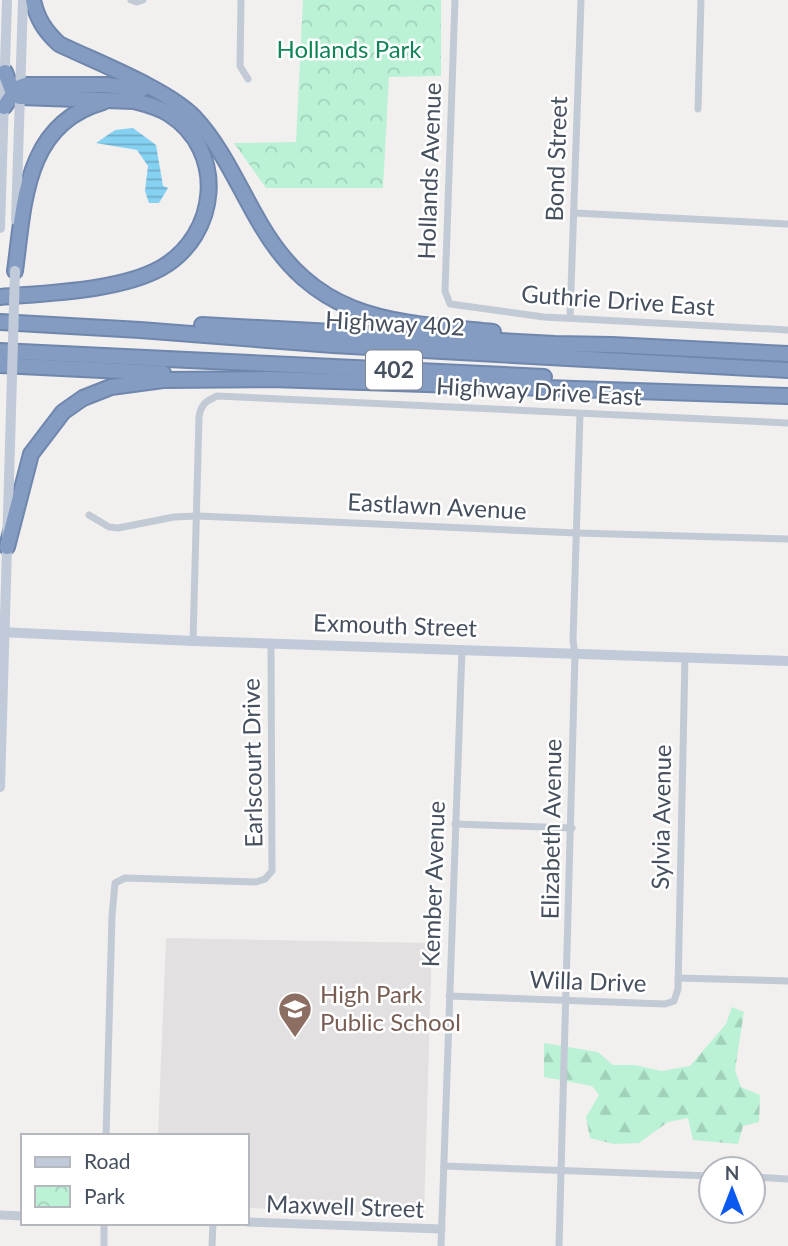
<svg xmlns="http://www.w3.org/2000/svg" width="788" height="1246" viewBox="0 0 788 1246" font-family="Lato,sans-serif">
  <defs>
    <pattern id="forest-firs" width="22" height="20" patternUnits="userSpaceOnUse" patternTransform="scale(1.75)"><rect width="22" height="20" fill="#bbf2d6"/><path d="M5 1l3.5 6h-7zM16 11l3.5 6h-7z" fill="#a2d1ba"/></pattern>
    <pattern id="park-crowns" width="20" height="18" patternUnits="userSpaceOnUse" patternTransform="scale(1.75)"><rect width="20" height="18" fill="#bbf2d6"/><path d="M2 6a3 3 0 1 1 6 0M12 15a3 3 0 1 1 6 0" fill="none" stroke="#a2d1ba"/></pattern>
    <pattern id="water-rules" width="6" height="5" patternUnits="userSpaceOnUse" patternTransform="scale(1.75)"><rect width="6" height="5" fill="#85d1f2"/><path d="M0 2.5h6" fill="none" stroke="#6facc7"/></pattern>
  </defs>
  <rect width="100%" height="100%" fill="#f2efef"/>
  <path fill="#e3e0e1" d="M166,938L432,943L424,1214L247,1208V1136H158Z"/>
  <path fill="url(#forest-firs)" d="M732,1007L744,1012L735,1070L741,1087L760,1095L759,1122L743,1126L738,1144L693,1140L688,1118L668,1122L639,1143L614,1144L590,1138L586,1117L599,1095L592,1086L544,1077V1043L598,1052L613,1065H635L661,1071L690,1066L726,1024Z"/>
  <path fill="url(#park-crowns)" d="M303,0H441V76L389,77L383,188H266L234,143L296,142Z"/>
  <path fill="url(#water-rules)" d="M133,128L156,145L163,186L168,188L159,203H149L145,191L148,166L137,150L96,143L115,130Z"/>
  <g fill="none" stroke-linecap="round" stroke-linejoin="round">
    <g stroke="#6f86ad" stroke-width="18">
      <g id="motorway">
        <path d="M33,0C37,19 45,31 59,44C96,62 167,89 194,117C223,148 239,188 261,225C318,322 392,322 493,332"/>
        <path d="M4,107L17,88L25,85H106L142,89"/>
        <path d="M15,271C24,205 24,124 103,102"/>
        <path d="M0,297C47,293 120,291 161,268C219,235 227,151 169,114C158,107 146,104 134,101L20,97L11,88L5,72"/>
        <path d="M0,322L140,330L333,345L788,370"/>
        <path d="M202,325L555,344L612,345L788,354"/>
        <path d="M0,351L544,377"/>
        <path d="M0,365L163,373"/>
        <path d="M7,547L31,454L63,412L83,398L111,387L163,380L271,379L788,396"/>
      </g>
    </g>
    <g stroke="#c2cad5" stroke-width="7">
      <path d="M131,0L137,2L143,0"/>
      <path d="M241,0L240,66L248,79"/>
      <path d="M455,0L445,291L450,304L544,317L788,330"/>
      <path d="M698,109L701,0"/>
      <path d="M575,213L788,224"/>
      <path d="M570,318L581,0"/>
      <path d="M89,515L109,527L118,528L174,517L198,516L577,533L788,539"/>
      <path d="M193,641L199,417C201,404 206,401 217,396L788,423"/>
      <path d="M455,824L572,828"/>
      <path d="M678,978L788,981"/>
      <path d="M449,996L665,1004L674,1001L678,989L685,657"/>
      <path d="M106,1136L112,916L115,883L125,878L256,882L265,879L272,871L271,644"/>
      <path d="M444,1166L711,1176"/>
      <path d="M753,1177L788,1179"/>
      <path d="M104,1223V1246"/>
      <path d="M212,1246L213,1223"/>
      <path d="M441,1246L462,649"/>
      <path d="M559,1246L575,654L573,640L580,414"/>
    </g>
    <g stroke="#c2cad5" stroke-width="9">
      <path d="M0,1215L23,1216"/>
      <path d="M247,1222L441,1229"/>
    </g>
    <g stroke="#c1cad9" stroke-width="10">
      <path d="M16,220L23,0"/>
      <path d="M0,228L7,0"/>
      <path d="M0,632L193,641L788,661"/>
      <path d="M0,787L12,376"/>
    </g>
    <use href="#motorway" stroke="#849cc1" stroke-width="14"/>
    <path stroke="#c1cad9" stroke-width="10" d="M12,376L15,271"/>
  </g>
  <defs>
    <g id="school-pin" transform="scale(1.75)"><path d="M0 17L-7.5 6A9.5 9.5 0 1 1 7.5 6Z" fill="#8d6e63" stroke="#fff"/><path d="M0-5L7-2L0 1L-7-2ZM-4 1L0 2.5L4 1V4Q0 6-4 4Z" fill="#fff"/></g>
  </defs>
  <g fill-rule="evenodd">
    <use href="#school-pin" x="295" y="1009"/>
  </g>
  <g text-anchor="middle" stroke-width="5" stroke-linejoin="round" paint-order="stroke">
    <rect fill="#fff" stroke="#7e848e" stroke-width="2" x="366" y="350.5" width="56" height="39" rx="5"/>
    <g font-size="23" font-weight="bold" fill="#46505e">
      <text x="394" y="378">402</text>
    </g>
    <g font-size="24" fill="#108657" stroke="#fff">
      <text x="349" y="58">Hollands Park</text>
    </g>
    <g font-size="24" fill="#46505e" stroke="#fff">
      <text transform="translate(557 159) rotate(-88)" y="8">Bond Street</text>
      <text transform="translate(430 171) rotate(-88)" y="8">Hollands Avenue</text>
      <text transform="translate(618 301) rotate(4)" y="8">Guthrie Drive East</text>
      <text transform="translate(395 324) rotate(3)" y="8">Highway 402</text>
      <text transform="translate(539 392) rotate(3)" y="8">Highway Drive East</text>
      <text transform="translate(437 507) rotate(3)" y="8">Eastlawn Avenue</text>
      <text transform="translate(395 626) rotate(2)" y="8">Exmouth Street</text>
      <text transform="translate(253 763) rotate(-91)" y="8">Earlscourt Drive</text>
      <text transform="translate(662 817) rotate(-89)" y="8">Sylvia Avenue</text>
      <text transform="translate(552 829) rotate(-89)" y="8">Elizabeth Avenue</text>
      <text transform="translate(434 884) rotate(-88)" y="8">Kember Avenue</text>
      <text transform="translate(588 982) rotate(2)" y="8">Willa Drive</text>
      <text transform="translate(345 1207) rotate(2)" y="8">Maxwell Street</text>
    </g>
    <g font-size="24" fill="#785e54" stroke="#fff" text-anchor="start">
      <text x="320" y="1003">High Park<tspan x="320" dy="28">Public School</tspan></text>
    </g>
  </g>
  <rect x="21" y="1134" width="228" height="91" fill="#ffffff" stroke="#b5b9bf" stroke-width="2"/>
  <rect x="35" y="1157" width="35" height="10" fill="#c1cad9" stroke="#b5b9bf" stroke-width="2"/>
  <text x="84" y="1169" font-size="21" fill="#46505e">Road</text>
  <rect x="35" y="1186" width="35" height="21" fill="url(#park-crowns)" stroke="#b5b9bf" stroke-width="2"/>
  <text x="84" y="1204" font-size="21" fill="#46505e">Park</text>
  <g transform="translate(732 1190)"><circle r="33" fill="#ffffff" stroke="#b5b9bf" stroke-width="2"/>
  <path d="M0-5L12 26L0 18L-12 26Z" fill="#0c59ef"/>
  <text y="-10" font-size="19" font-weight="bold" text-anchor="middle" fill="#46505e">N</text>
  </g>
</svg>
